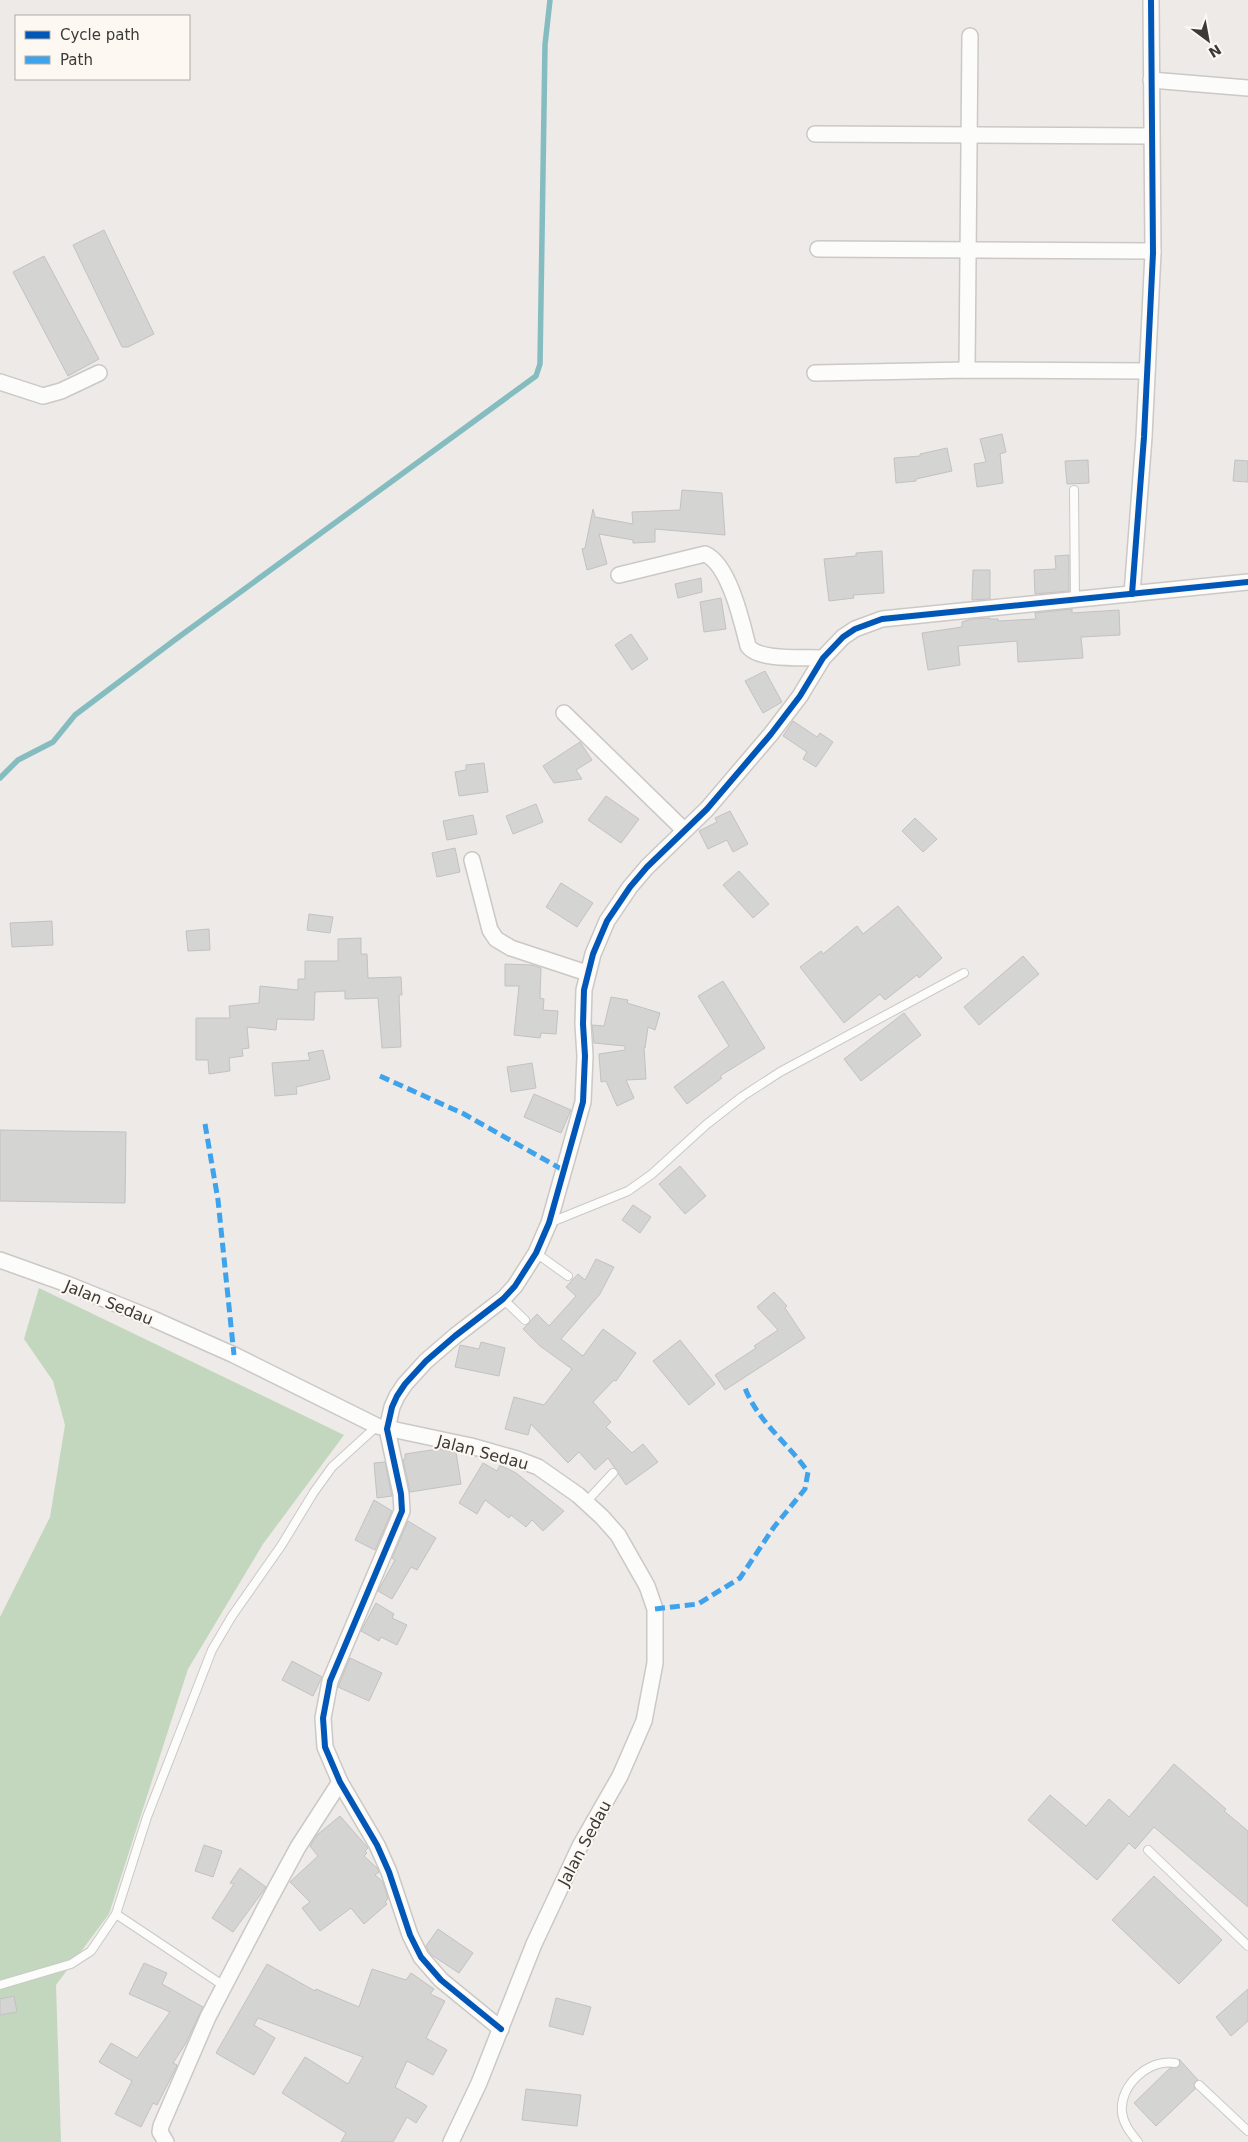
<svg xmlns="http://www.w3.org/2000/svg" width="1248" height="2142" viewBox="0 0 1248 2142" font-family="'DejaVu Sans',sans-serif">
  <rect width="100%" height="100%" fill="#edeae7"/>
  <path fill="#c3d7be" d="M39,1288L344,1435L263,1544L188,1669L109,1914L56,1985L61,2142H0V1617L50,1517L65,1425L53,1381L24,1339Z"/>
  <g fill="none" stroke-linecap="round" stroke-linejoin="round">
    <path stroke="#84bcc0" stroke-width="5.5" d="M0,778L18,760L53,742L75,715L176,639L536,376L540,364L545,45L550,0"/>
  </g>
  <g fill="#d4d4d3" stroke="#c3c1c2">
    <path d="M104,230L154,334L128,347H122L73,245Z"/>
    <path d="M44,256L99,359L68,376L13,272Z"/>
    <path d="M1002,434L1006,452L1000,454L1003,483L977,487L974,464L986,462L980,439Z"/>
    <path d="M947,448L952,471L916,479V481L896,483L894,458L920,456V454Z"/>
    <path d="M1088,460L1089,483L1067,484L1065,461Z"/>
    <path d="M1235,460L1248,461V482L1233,481Z"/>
    <path d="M682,490L722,493L725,535L655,529V542L633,543V540L599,534L607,564L587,570L582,549L585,548L593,509L595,517L633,524L632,512L680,510Z"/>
    <path d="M882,551L884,593L853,595L854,598L829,601L824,559L856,556V553Z"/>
    <path d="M1069,555V591L1035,594L1034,570L1056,569L1055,556Z"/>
    <path d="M973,570H990V599L972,600Z"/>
    <path d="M701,578L702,592L678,598L675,584Z"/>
    <path d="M721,598L726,629L704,632L700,602Z"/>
    <path d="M1072,609V613L1119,610L1120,635L1081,637L1083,658L1018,662L1017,641L958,646L960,665L928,670L922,633L962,627V622L972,619L990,618V619H998V621L1036,619L1035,613Z"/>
    <path d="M631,634L648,659L632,670L615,645Z"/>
    <path d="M765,671L782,702L763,713L745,681Z"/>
    <path d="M793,721L817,737L820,733L833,742L816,767L803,759L807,752L783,736Z"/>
    <path d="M580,742L592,760L576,770L582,779L554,783L543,766Z"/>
    <path d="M484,763L488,792L459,796L455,772L466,770V765Z"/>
    <path d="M606,796L639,819L621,843L588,820Z"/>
    <path d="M536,804L543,822L513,834L506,816Z"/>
    <path d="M730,811L748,844L733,852L727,840L708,849L699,831L717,822L715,818Z"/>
    <path d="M473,815L477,834L447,840L443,821Z"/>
    <path d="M915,818L937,839L923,852L902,831Z"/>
    <path d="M455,848L460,872L437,877L432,853Z"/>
    <path d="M739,871L769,904L753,918L723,885Z"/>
    <path d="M561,883L593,903L577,927L546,907Z"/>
    <path d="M898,906L942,958L919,978L917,975L885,1000L880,994L844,1023L800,967L821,951L823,954L857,926L863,934Z"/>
    <path d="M309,914L333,917L330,933L307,930Z"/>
    <path d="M52,921L53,945L12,947L10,923Z"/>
    <path d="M209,929L210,950L188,951L186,931Z"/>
    <path d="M361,938V954H367L368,978L401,977L402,995H399L401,1047L382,1048L378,998L345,999V991L315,992L314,1020L277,1019L276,1030L247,1027L249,1048L242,1049L243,1056L229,1058L230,1071L209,1074L208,1060H196V1018H230L229,1006L259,1003L260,986L298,990V979H305V961H338V939Z"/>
    <path d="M1023,956L1039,974L979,1025L964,1007Z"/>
    <path d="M505,964L532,965L541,968L540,998L544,999L543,1010L558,1011L556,1034L541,1033L540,1038L514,1035L519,986H505Z"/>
    <path d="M723,981L765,1048L720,1076L722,1078L687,1104L674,1087L729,1046L698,996Z"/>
    <path d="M611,997L628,1000L627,1003L660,1013L655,1030L648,1027L645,1048L644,1047L646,1079L626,1080L634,1098L617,1106L606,1081L601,1082L599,1054L625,1050V1046L594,1043L592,1025L604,1026Z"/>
    <path d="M904,1013L921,1035L861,1081L844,1059Z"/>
    <path d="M323,1050L330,1079L296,1087L297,1094L275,1096L272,1063L310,1060L308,1053Z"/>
    <path d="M532,1063L536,1088L511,1092L507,1067Z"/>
    <path d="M534,1094L571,1110L561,1133L524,1117Z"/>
    <path d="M0,1130L126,1132L125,1203L0,1201Z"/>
    <path d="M680,1166L706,1196L685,1214L659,1184Z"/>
    <path d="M633,1205L651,1217L640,1233L622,1220Z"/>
    <path d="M596,1259L614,1267L600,1294L561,1339L583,1356L603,1329L636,1353L616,1381L614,1380L593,1402L611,1422L606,1427L632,1453L643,1444L658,1462L626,1485L608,1458L595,1470L579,1452L568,1463L531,1424L528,1435L505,1429L514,1397L544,1405L572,1369L540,1346L523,1329L537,1314L549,1326L576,1296L566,1287L578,1274L585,1280Z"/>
    <path d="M774,1292L787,1306L785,1308L805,1338L725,1390L715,1375L756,1348L754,1346L778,1330L757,1307Z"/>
    <path d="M680,1340L715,1384L689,1405L653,1361Z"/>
    <path d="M481,1342L505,1348L499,1376L455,1367L460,1345L479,1349Z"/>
    <path d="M438,1449L456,1452L461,1484L410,1492L403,1460L405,1459V1454Z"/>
    <path d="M385,1462L392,1496L377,1498L374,1463Z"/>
    <path d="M483,1463L497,1471L500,1465L516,1473L564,1511L543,1531L532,1520L526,1527L511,1515L509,1518L485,1500L477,1514L459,1503Z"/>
    <path d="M374,1500L392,1511L375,1550L355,1540Z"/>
    <path d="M408,1521L436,1538L417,1570L411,1567L392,1599L378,1591L395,1560L392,1558Z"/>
    <path d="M376,1603L394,1614L392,1618L407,1625L397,1645L381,1637L379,1641L361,1631Z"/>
    <path d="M350,1658L382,1673L369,1701L338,1687Z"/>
    <path d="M292,1661L322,1677L313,1696L282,1680Z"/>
    <path d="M1174,1764L1226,1809L1224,1811L1248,1831V1907L1154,1827L1135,1849L1129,1843L1097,1880L1028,1820L1050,1795L1086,1826L1109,1799L1129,1817Z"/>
    <path d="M340,1816L368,1848L365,1851L367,1853L364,1856L378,1869L379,1872L375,1875L383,1882L388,1899L385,1902L387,1904L364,1924L351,1908L320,1931L302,1908L310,1902L290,1882L318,1856L310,1846L317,1835Z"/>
    <path d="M204,1845L222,1851L213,1877L195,1871Z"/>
    <path d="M240,1868L266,1887L233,1932L212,1918L234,1884L230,1883Z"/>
    <path d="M1154,1876L1222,1940L1179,1984L1112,1920Z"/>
    <path d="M438,1929L473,1953L459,1973L430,1954L426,1946Z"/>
    <path d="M144,1963L167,1973L162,1984L203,2007L186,2043L173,2063L177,2065L176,2068L157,2105L153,2103L141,2127L115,2114L132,2081L99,2062L111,2043L137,2058L170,2012L129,1994Z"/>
    <path d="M267,1964L315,1991L316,1989L359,2007L372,1969L406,1980L411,1973L434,1989L430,1994L445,2001L426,2038L447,2050L433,2075L407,2061L395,2087L427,2106L416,2123L407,2117L393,2142H341L346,2133L282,2093L305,2057L348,2084L363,2057L258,2018L254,2025L275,2038L254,2075L216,2053Z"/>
    <path d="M1248,1989V2021L1231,2036L1216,2017Z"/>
    <path d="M14,1996L17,2012L0,2015V1999Z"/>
    <path d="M556,1998L591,2007L583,2035L549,2026Z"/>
    <path d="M1179,2059L1198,2080L1194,2083L1195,2089L1156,2126L1134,2103L1170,2068L1179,2066Z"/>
    <path d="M526,2089L581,2095L577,2126L522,2120Z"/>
  </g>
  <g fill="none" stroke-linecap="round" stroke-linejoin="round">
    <g stroke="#cbc8c6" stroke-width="10">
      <g id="service">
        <path d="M1074,490L1075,600"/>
        <path d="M549,1223L628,1191L652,1174L707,1124L743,1096L780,1072L964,973"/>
        <path d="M536,1253L568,1276"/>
        <path d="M503,1299L525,1320"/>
        <path d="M586,1502L613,1473"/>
        <path d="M1148,1850L1248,1946"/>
        <path d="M116,1914L224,1986"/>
        <path d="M0,1985L71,1964L91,1951L116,1914L147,1817L212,1650L232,1616L281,1546L314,1492L332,1467L377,1426"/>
        <path d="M1199,2085L1248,2131"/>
        <path d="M1138,2142C1131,2133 1123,2124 1122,2112C1119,2085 1150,2058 1175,2063"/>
      </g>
    </g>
    <g stroke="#cbc8c6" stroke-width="18">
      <g id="minor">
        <path d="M1151,80L1248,88"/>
        <path d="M815,134L1152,136"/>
        <path d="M818,249L1153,251"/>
        <path d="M967,370L970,36"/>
        <path d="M815,373L967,370L1147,371"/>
        <path d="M0,382L43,396L61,391L99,373"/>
        <path d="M619,575L705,554C729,564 742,622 748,646C758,661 804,657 823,658"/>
        <path d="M1132,594L1144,437L1153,253L1151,0"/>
        <path d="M564,713L684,830"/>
        <path d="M472,860L490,930L496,939L511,948L587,973"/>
        <path d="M0,1260L67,1284L151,1318L234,1355L377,1426L471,1446L517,1459L538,1467L578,1495L602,1517L618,1535L647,1586L655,1609V1663L644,1721L620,1776L580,1846L534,1944L479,2083L451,2142"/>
        <path d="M501,2029L441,1980L421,1957L410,1935L389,1872L377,1845L340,1782L325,1747L323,1718L330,1681L402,1511L401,1494L387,1429L392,1407L397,1396L405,1384L426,1361L455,1336L503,1299L515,1286L536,1253L549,1223L583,1102L585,1056L583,1024L584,990L593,954L607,921L630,887L647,867L707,809L771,734L800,696L823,658L843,637L855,629L882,619L1248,582"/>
        <path d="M166,2142L160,2132L161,2126L208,2017L266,1906L298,1847L340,1782"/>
      </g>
    </g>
    <use href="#service" stroke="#fcfcfb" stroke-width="8"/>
    <use href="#minor" stroke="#fcfcfb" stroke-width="15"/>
    <g stroke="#3fa3ec" stroke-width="5" stroke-dasharray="10 5" stroke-linecap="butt">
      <path d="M380,1076L464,1114L563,1170"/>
      <path d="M205,1124L218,1200L234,1355"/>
      <path d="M655,1609L698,1604L740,1578L774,1527L805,1489L808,1472C788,1443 758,1422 745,1388"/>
    </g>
    <g stroke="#fdf8f2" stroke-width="9">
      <g id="cycleway">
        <path d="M1132,594L1144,437L1153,253L1151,0"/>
        <path d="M501,2029L441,1980L421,1957L410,1935L389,1872L377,1845L340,1782L325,1747L323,1718L330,1681L402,1511L401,1494L387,1429L392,1407L397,1396L405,1384L426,1361L455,1336L503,1299L515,1286L536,1253L549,1223L583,1102L585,1056L583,1024L584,990L593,954L607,921L630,887L647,867L707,809L771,734L800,696L823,658L843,637L855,629L882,619L1248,582"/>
      </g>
    </g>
    <use href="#cycleway" stroke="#0057b8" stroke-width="6"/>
  </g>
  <g text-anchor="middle" stroke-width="4" stroke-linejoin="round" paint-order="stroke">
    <g font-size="16" fill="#3c3a38" stroke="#fdf8f2">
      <text transform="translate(109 1302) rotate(22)" y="6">Jalan Sedau</text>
      <text transform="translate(483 1452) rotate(15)" y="6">Jalan Sedau</text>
      <text transform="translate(584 1843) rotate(-62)" y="6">Jalan Sedau</text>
    </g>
  </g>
  <rect x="15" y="15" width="175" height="65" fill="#fdf8f2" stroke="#b0aca8"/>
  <rect x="25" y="31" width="25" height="8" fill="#0057b8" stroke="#b0aca8"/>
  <text x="60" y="40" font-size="15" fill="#3c3a38">Cycle path</text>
  <rect x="25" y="56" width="25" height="8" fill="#3fa3ec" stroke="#b0aca8"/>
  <text x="60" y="65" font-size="15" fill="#3c3a38">Path</text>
  <g transform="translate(1208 40) rotate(148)" stroke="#fdf8f2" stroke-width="4" paint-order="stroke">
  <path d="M0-4L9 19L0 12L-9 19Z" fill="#3c3a38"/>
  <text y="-8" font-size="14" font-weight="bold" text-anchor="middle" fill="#3c3a38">N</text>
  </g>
</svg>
